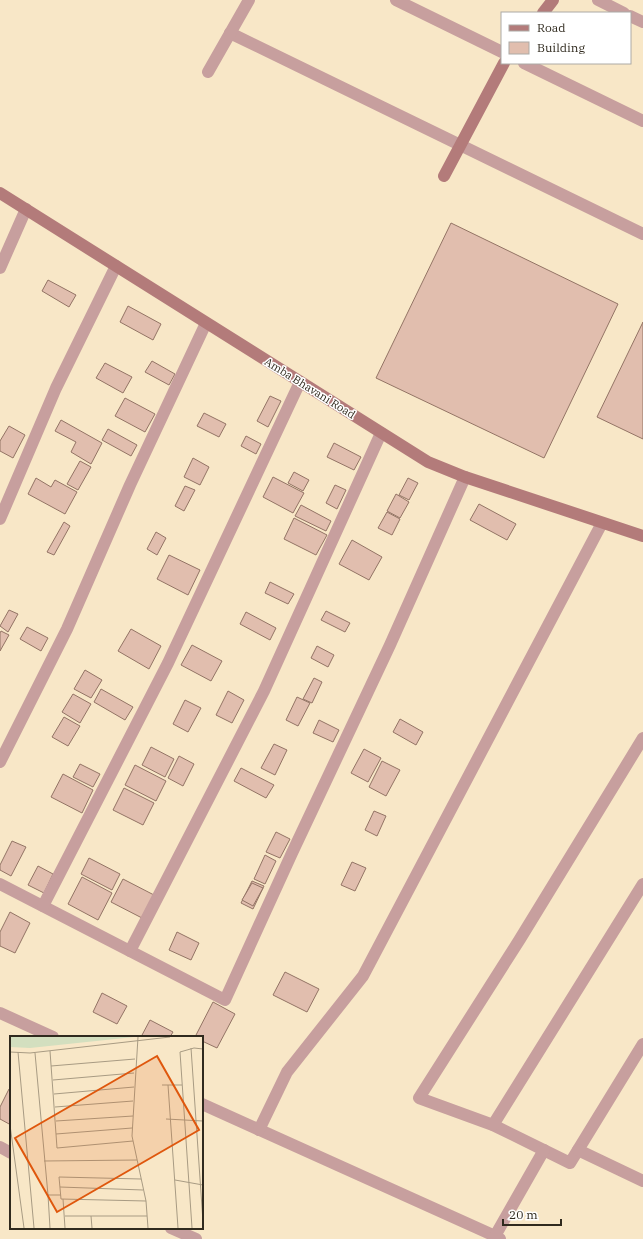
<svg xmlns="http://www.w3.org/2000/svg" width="643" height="1239" viewBox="0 0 643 1239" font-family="'IBM Plex Serif',serif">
  <rect width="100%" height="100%" fill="#f8e7c7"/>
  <g fill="#e1beae" stroke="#937465">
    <path d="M451,223L618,304L544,458L376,378Z"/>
    <path d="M48,280L76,295L69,307L42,291Z"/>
    <path d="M128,306L161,324L153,340L120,322Z"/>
    <path d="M643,322V439L597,417Z"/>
    <path d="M152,361L175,374L169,385L145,372Z"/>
    <path d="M105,363L132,377L123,393L96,378Z"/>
    <path d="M270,396L281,401L268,427L257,421Z"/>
    <path d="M125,398L155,414L145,432L115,416Z"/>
    <path d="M204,413L226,424L219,437L197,426Z"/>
    <path d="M61,420L102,443L91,464L71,452L76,442L55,431Z"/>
    <path d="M9,426L25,435L13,458L0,451V441Z"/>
    <path d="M108,429L137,445L131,456L102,440Z"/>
    <path d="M246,436L261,444L256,454L241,446Z"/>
    <path d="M334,443L361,457L354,470L327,457Z"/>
    <path d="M193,458L209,467L200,485L184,477Z"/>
    <path d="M80,461L91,467L78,490L67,484Z"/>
    <path d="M294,472L309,480L303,491L288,483Z"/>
    <path d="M273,477L304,493L293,513L263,497Z"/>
    <path d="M36,478L51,487L55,480L77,492L65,514L28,494Z"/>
    <path d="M408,478L418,483L409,500L399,495Z"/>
    <path d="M335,485L346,490L337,509L326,503Z"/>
    <path d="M185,486L195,490L184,511L175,506Z"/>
    <path d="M396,494L409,502L400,518L387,511Z"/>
    <path d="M479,504L516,524L507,540L470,520Z"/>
    <path d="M301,505L331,521L326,531L295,516Z"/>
    <path d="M387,512L400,519L392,535L378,528Z"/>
    <path d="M294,518L327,535L316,555L284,539Z"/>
    <path d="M64,522L70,526L54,555L47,552Z"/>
    <path d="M156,532L166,538L157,555L147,549Z"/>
    <path d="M352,540L382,557L369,580L339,564Z"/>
    <path d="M169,555L200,570L188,595L157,579Z"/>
    <path d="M270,582L294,594L288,604L265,593Z"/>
    <path d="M9,610L18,614L8,632L0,626Z"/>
    <path d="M326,611L350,623L345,632L321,620Z"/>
    <path d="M246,612L276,628L270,640L240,624Z"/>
    <path d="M27,627L48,638L41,651L20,639Z"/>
    <path d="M131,629L161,646L149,669L118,651Z"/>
    <path d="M1,631L9,635L0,651V633Z"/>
    <path d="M192,645L222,661L211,681L181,665Z"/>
    <path d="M317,646L334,655L328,667L311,658Z"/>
    <path d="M85,670L102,680L91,698L74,689Z"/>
    <path d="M314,678L322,682L312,703L303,699Z"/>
    <path d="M101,689L133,707L125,720L94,702Z"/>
    <path d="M228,691L244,700L232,723L216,715Z"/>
    <path d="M73,694L91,704L80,723L62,712Z"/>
    <path d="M297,697L310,703L298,726L286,720Z"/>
    <path d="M185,700L201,708L188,732L173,724Z"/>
    <path d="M64,717L80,726L68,746L52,737Z"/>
    <path d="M400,719L423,732L416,745L393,732Z"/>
    <path d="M319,720L339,730L333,742L313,733Z"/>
    <path d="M274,744L287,750L275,775L261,768Z"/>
    <path d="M151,747L174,759L165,777L142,765Z"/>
    <path d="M364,749L381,758L368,782L351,773Z"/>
    <path d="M179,756L194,764L183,786L168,778Z"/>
    <path d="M382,761L400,770L386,796L369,787Z"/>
    <path d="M80,764L100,774L93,787L73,777Z"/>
    <path d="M135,765L166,781L156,801L125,785Z"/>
    <path d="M241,768L274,785L266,798L234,781Z"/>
    <path d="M63,774L93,790L82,813L51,797Z"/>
    <path d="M124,788L154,803L143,825L113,810Z"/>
    <path d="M374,811L386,816L377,836L365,830Z"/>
    <path d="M276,832L290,839L280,858L266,852Z"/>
    <path d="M12,841L26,847L11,876L0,870V865Z"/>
    <path d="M265,855L276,861L265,884L254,879Z"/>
    <path d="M89,858L120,874L112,890L81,874Z"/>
    <path d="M352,862L366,868L355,891L341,885Z"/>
    <path d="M38,866L53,874L44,893L28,885Z"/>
    <path d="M82,877L112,893L98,920L68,904Z"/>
    <path d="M123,879L154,895L142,918L111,902Z"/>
    <path d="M252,881L264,886L253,909L241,903Z"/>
    <path d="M252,883L263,888L253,906L242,900Z"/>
    <path d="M10,912L30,923L15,953L0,946V932Z"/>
    <path d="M177,932L199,943L191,960L169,950Z"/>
    <path d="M285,972L319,989L307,1012L273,995Z"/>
    <path d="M102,993L127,1006L117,1024L93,1012Z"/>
    <path d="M213,1002L235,1014L217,1048L202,1041V1037H195Z"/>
    <path d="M150,1020L173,1032L170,1037H141Z"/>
    <path d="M9,1089L11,1090V1125L0,1119V1107Z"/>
  </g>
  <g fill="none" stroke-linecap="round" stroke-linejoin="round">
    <g stroke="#c79f9e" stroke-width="12">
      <path d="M396,0L502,52"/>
      <path d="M598,0L624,13"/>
      <path d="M630,16L643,22"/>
      <path d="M230,33L643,234"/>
      <path d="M524,63L643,121"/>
      <path d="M208,72L249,0"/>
      <path d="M0,268L26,209"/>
      <path d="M0,519L56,388L116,266"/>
      <path d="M643,738L520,939L419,1098L493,1125L570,1163L643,1044"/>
      <path d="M0,762L67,629L130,485L206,323"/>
      <path d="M0,884L225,1000L292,853L390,645L465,477"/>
      <path d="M43,906L168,663L300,382"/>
      <path d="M130,951L264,691L381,433"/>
      <path d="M0,1013L53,1037"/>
      <path d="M202,1104L495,1236"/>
      <path d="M493,1125L643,884"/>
      <path d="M259,1130L287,1072L363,976L602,523"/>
      <path d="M0,1147L11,1153"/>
      <path d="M578,1150L643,1181"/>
      <path d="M171,1228L196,1239"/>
      <path d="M500,1239L495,1236L544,1150"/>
    </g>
    <g stroke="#b37b7a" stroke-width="12">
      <path d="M543,13L553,0"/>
      <path d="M444,176L504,63"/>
      <path d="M0,193L428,462L465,477L643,536"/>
    </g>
  </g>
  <g text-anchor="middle" stroke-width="3" stroke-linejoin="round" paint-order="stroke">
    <g font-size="11" fill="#302a1e" stroke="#fff">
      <text transform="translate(310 388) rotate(32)" y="4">Amba Bhavani Road</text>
    </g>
  </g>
  <g transform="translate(10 1036)">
    <rect width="193" height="193" fill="#f8e7c7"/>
    <path d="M0,1H124L20,12L0,11Z" fill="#d3dfbf"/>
    <path fill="none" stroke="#a89b83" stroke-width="1" d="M128,1L122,100L136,165L138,192M181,12L193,186M40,15L47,112L123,105M0,16L20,17L160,1M8,16L24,192M25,17L38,159M41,30L125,23M43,44L124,37M152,49H172M158,49L168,192M44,58L124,51M45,71L123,65M156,83L193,85M46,85L123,80M0,89L14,192M46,98L122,92M34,125L127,124M131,143L49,141L51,163L136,165M165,144L193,149M50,151L133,154M53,163L55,192M55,180H137M81,180L82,192M40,192L38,159H51M182,192L170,16L184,12L193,13"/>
    <path fill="#df570d" fill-opacity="0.15" stroke="#df570d" stroke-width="2" d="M147,20L189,94L47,176L5,102Z"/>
    <rect width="193" height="193" fill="none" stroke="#302a1e" stroke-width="2"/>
  </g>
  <rect x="501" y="12" width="130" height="52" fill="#ffffff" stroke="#acaaa5"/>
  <rect x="509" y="25" width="20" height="6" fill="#b37b7a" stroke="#acaaa5"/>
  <text x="537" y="32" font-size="12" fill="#302a1e">Road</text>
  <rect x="509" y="42" width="20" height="12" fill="#e1beae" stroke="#acaaa5"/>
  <text x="537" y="52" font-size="12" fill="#302a1e">Building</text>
  <path d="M503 1219v6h58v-6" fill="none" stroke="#302a1e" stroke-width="2"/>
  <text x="509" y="1219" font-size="12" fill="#302a1e" stroke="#ffffff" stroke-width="3" paint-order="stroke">20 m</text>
</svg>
